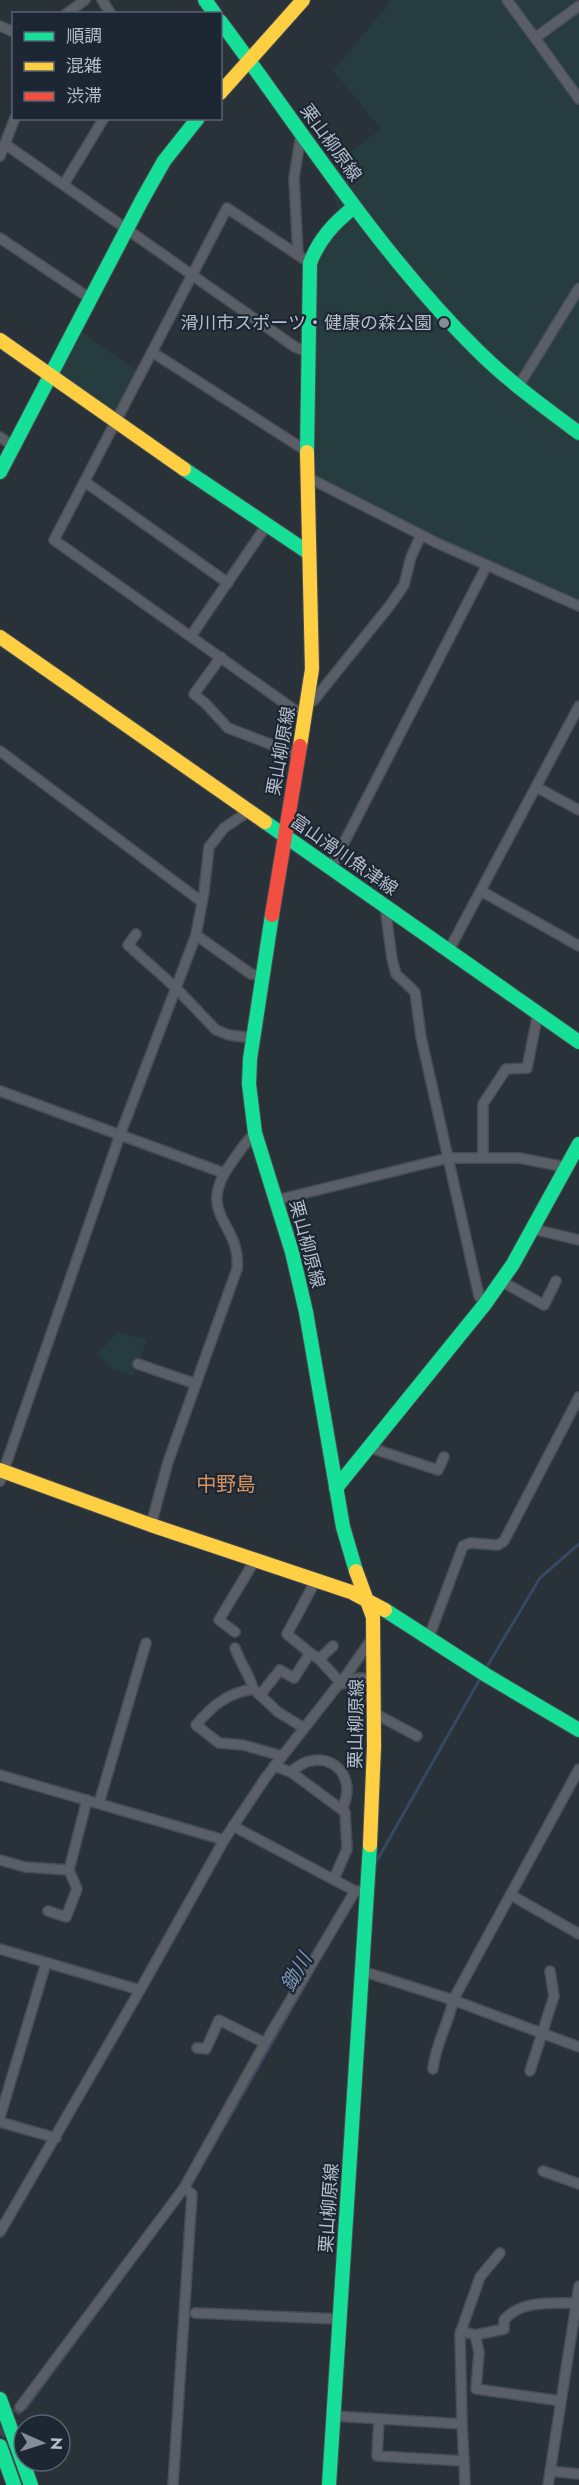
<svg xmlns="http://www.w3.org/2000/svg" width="579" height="2485" viewBox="0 0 579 2485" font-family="Jost,'Noto Sans JP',sans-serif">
  <rect width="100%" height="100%" fill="#293139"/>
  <g fill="#263c3f">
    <path d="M392,0H579V606L307,477L317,266L324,248L343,227L326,169L381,129L333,71Z"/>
    <path d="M82,332L137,371L114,413L59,374Z"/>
    <path d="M118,1332L147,1340L133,1377L111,1368L98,1354Z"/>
  </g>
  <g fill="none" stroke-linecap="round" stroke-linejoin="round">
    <g stroke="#364963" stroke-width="3">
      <path d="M486,1668L540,1578L579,1544"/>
      <path d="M375,1864L481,1677"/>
      <path d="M188,2190L313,1971"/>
      <path d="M26,2408L123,2277"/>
    </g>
    <path stroke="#3e464f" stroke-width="9" stroke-dasharray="9 4.5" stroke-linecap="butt" d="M0,2435L20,2407"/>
    <g stroke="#484d54" stroke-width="12">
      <g id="street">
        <path d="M102,0L111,14"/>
        <path d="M507,0L535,38"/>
        <path d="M579,6L535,38L579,99"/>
        <path d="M66,14L85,0"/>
        <path d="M0,26L14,32"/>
        <path d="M5,144L295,347L310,353"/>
        <path d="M0,156L15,118"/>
        <path d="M64,184L104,118"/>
        <path d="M0,238L91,299"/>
        <path d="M298,254L294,178L301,134"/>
        <path d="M152,352L308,452"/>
        <path d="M518,387L579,288"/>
        <path d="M0,437L13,446"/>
        <path d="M307,477L437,543L579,606"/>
        <path d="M85,482L228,583"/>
        <path d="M191,636L266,526"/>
        <path d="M221,657L194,694L206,704L228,728L299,755"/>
        <path d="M308,704L314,700L391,604L404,585L411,557L421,535"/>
        <path d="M307,710L296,711L54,540L227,208L310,263"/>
        <path d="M0,751L202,902"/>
        <path d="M536,787L579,810"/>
        <path d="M331,868L487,565"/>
        <path d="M481,891L579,946"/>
        <path d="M385,906L392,959L396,974L415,992L421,1037L479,1296L485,1304"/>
        <path d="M136,934L128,945L175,987L216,1030L229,1035L252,1038"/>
        <path d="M196,935L251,974L262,976"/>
        <path d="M449,950L579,706"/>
        <path d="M0,1091L224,1173"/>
        <path d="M483,1156V1104L506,1069L527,1068L538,1013"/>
        <path d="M277,1200L448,1158H519L566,1167"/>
        <path d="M533,1229L579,1240"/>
        <path d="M501,1281L544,1305L556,1281"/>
        <path d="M138,1364L196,1384"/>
        <path d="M368,1447L438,1470L444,1457"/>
        <path d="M0,1481L120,1135L196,935L204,892L209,847L224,828L249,811"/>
        <path d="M151,1525L168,1462L237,1269C242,1222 193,1215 232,1162C239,1152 246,1141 255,1133"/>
        <path d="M235,1632L219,1620L255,1560"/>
        <path d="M429,1637L463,1546L470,1543L498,1545L504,1541L579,1397"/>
        <path d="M333,1646L319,1659L341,1683L373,1637"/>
        <path d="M235,1648C239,1661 251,1677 253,1689"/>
        <path d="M310,1653L287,1634L316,1580"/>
        <path d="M260,1695L253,1689C227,1693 212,1706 196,1725L219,1743L243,1745L282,1756"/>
        <path d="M374,1713L417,1736"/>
        <path d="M304,1728L278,1712L260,1695L280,1670L294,1678L310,1653L319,1659"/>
        <path d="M274,1766L291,1772L345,1812L347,1849L334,1879"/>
        <path d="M291,1772C321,1743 361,1771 342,1809"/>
        <path d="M0,1775L224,1840"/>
        <path d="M99,1803L146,1643"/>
        <path d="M233,1826L355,1891H361"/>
        <path d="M0,1860L25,1867L69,1870"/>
        <path d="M511,1895L579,1934"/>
        <path d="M48,1911L66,1917L77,1889L69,1870L87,1800"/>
        <path d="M0,1949L140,1990L224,1840L266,1777L338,1685L359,1678L374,1679"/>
        <path d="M362,1971L453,2000L579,2047"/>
        <path d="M197,2048L206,2049L219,2020L265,2043L355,1891"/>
        <path d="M433,2069C435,2044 449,2024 453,2000L579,1769"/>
        <path d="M530,2071L554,1996L550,1971"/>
        <path d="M0,2117L46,1963"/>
        <path d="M0,2122L56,2138"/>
        <path d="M543,2171L579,2184"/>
        <path d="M0,2232L140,1990"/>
        <path d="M195,2313L340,2319"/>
        <path d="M461,2331L475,2335L504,2329V2320C521,2300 552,2303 576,2303"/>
        <path d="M475,2335L479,2352L476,2389L561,2401"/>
        <path d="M20,2407L184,2188"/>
        <path d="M334,2416L462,2424L464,2461"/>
        <path d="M379,2419L377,2456L464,2461L465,2485"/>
        <path d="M462,2424L460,2334L480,2277L500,2253"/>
        <path d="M550,2471L579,2474"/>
        <path d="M173,2485L192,2194L184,2188L265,2043"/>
        <path d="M548,2485L579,2286"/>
      </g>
    </g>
    <g stroke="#484d54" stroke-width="16">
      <g id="fast">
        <path d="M205,0L215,14"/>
        <path d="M220,21C303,132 378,252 477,350C508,381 544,407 579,433"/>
        <path d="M307,452L310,263C319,239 334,223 354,207"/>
        <path d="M184,469L309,553"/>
        <path d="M0,472L142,200L164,161L198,118"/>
        <path d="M265,822L579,1042"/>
        <path d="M272,915L250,1059L249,1084L255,1133L292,1252L306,1312L343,1527L356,1571"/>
        <path d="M336,1488L485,1304L513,1264L579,1144"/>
        <path d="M385,1610L486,1675L579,1730"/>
        <path d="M0,2399L31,2485"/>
        <path d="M0,2446L14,2485"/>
        <path d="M329,2485L370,1845"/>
      </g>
    </g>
    <g stroke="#484d54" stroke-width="16">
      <g id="slow">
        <path d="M220,93L303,0"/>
        <path d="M0,340L184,469"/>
        <path d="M0,637L265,822"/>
        <path d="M300,746L312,669L307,452"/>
        <path d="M0,1470L151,1525L351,1592L385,1610"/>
        <path d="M356,1571L373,1617L374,1746L370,1845"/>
      </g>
    </g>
    <g stroke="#484d54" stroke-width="16">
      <path id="jam" d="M272,915L300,746"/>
    </g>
    <use href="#street" stroke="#5a5f67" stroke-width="9"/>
    <use href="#fast" stroke="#16e098" stroke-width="14"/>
    <use href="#slow" stroke="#ffcf43" stroke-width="14"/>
    <use href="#jam" stroke="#f24e42" stroke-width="14"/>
  </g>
  <circle fill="#838c97" stroke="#1d2734" stroke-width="2" cx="444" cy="323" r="6"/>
  <g text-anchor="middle" stroke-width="4.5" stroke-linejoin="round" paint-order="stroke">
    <g font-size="18" fill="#b4bdca" stroke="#1d2734">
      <text transform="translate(331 143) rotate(54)" y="6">栗山柳原線</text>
      <text transform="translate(281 751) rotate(-80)" y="6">栗山柳原線</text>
      <text transform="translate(344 855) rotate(35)" y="6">富山滑川魚津線</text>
      <text transform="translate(307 1244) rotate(75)" y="6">栗山柳原線</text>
      <text transform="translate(356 1724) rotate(-89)" y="6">栗山柳原線</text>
      <text transform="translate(329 2208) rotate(-86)" y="6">栗山柳原線</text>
    </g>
    <g font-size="18" fill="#b4bdca" stroke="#1d2734" text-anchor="end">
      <text x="432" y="329">滑川市スポーツ・健康の森公園</text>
    </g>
    <g font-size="20" fill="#d99360" stroke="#1d2734">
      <text x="226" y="1491">中野島</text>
    </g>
    <g font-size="20" font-style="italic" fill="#7b93b2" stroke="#1d2734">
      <text transform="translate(296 1972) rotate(-60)" y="7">鋤川</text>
    </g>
  </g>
  <rect x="12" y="12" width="210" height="108" fill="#1d2734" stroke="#596370" stroke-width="1.5"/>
  <rect x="24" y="32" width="30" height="9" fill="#16e098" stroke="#596370" stroke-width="1.5"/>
  <text x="66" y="42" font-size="18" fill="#b4bdca">順調</text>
  <rect x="24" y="62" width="30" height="9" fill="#ffcf43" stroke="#596370" stroke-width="1.5"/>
  <text x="66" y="72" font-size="18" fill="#b4bdca">混雑</text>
  <rect x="24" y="92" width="30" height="9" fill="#f24e42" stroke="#596370" stroke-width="1.5"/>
  <text x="66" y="102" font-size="18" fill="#b4bdca">渋滞</text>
  <g transform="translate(42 2443) rotate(93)"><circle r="28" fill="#1d2734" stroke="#596370" stroke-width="1.5"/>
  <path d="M0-4.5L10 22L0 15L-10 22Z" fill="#838c97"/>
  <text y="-9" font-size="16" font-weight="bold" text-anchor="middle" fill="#b4bdca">N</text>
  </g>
</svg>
